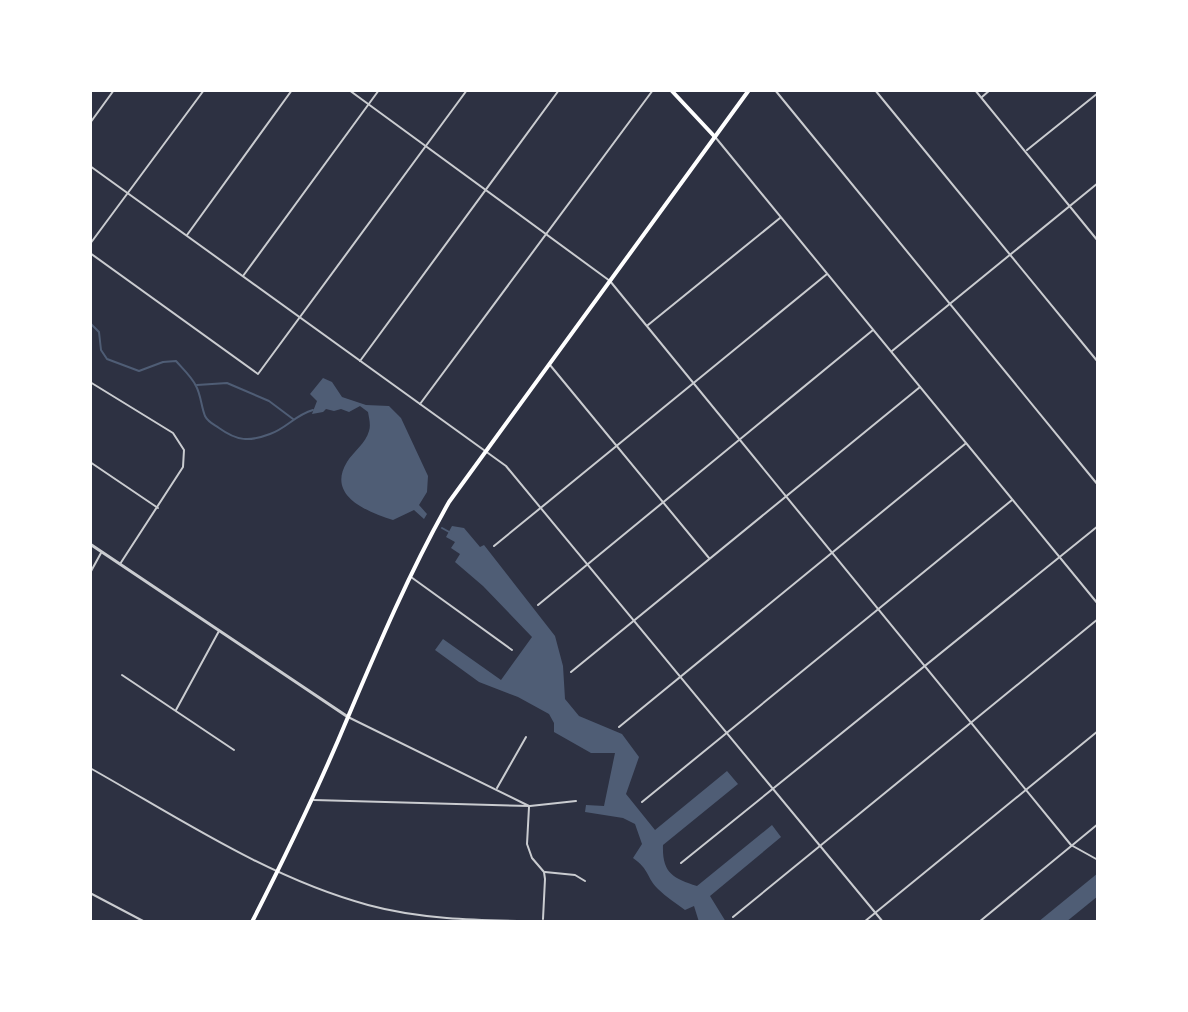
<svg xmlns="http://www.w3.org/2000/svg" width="1188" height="1012" viewBox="0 0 1188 1012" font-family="Rubik,sans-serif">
  <rect width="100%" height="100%" fill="#2d3142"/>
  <g fill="#4f5d75">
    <path d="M323,378L332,382L342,397L366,405L389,406L401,418L428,476L427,492L419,505L427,514L424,519L414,510L393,520C368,512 326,496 347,462C353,452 366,443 369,431C371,425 369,418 368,412L360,406L349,412L341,409L334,411L326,409L323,412L312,414L317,401L310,394Z"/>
    <path d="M452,526L464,528L480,547L484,545L555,636L563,666L565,699L579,716L622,734L639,757L626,794L655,830L727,771L738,784L663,845C662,873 673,878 697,886L772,825L781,837L710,896L726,922H699L694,906L685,910C676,903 666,897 658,889C646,877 650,870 633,858L642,844L635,824L623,818L585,812L586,805L604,806L615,753H591L554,732V723L549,714L518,697L479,682L435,650L443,639L501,680L532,637L483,586L455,562L460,554L451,548L455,542L446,537Z"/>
    <path d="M1098,873V896L1066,922H1038Z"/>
  </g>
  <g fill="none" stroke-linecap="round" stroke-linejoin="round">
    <g stroke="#4f5d75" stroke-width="2">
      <path d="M90,323L99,332L101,350L107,359L139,371L163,362L176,361C183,369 192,377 196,386C201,395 201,406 205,416C208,422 213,424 219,428C237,441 249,442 270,434C287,428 295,415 313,410"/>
      <path d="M197,385L227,383L269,401L293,419"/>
      <path d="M442,528L451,533"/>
    </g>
    <g stroke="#caccd0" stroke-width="2">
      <path d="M349,90L610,281L1071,845L1098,860"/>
      <path d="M775,90L1098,485"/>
      <path d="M875,90L1098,362"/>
      <path d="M975,90L1098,241"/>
      <path d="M982,97L990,90"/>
      <path d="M90,123L114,90"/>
      <path d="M716,138L1098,604"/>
      <path d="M1027,150L1098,93"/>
      <path d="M90,166L506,466L883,922"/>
      <path d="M187,235L292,90"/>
      <path d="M90,244L204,90"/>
      <path d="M90,253L258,374L467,90"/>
      <path d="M243,276L379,90"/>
      <path d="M648,325L780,218"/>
      <path d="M892,351L1098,183"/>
      <path d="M360,361L559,90"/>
      <path d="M550,365L709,558"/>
      <path d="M90,382L173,433L184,450L183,467L120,564"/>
      <path d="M420,404L653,90"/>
      <path d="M90,462L158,508"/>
      <path d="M494,546L827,274"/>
      <path d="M90,573L101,553"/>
      <path d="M411,577L512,650"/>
      <path d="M538,605L873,330"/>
      <path d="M571,672L920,387"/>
      <path d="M122,675L234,750"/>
      <path d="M176,710L219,631"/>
      <path d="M348,717L529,806"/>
      <path d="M619,727L965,444"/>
      <path d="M90,768C179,818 268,878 368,905C430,922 497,920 561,922"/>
      <path d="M497,788L526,737"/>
      <path d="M314,800L530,806L576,801"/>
      <path d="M642,802L1012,500"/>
      <path d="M529,807L527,844L532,858L544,872L545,879L543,919"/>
      <path d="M681,863L1098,526"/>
      <path d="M545,872L575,875L585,881"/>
      <path d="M90,893L145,922"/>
      <path d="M733,917L1098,619"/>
      <path d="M864,922L1098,731"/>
      <path d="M979,922L1098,824"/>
    </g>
    <path stroke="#caccd0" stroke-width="3" d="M90,544L348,717"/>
    <g stroke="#fff" stroke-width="4">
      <path d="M671,90L715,137"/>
      <path d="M252,922C286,855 319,787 348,717C379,644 410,571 449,502L749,90"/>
    </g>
  </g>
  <rect width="1188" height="1012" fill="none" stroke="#ffffff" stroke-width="184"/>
</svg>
